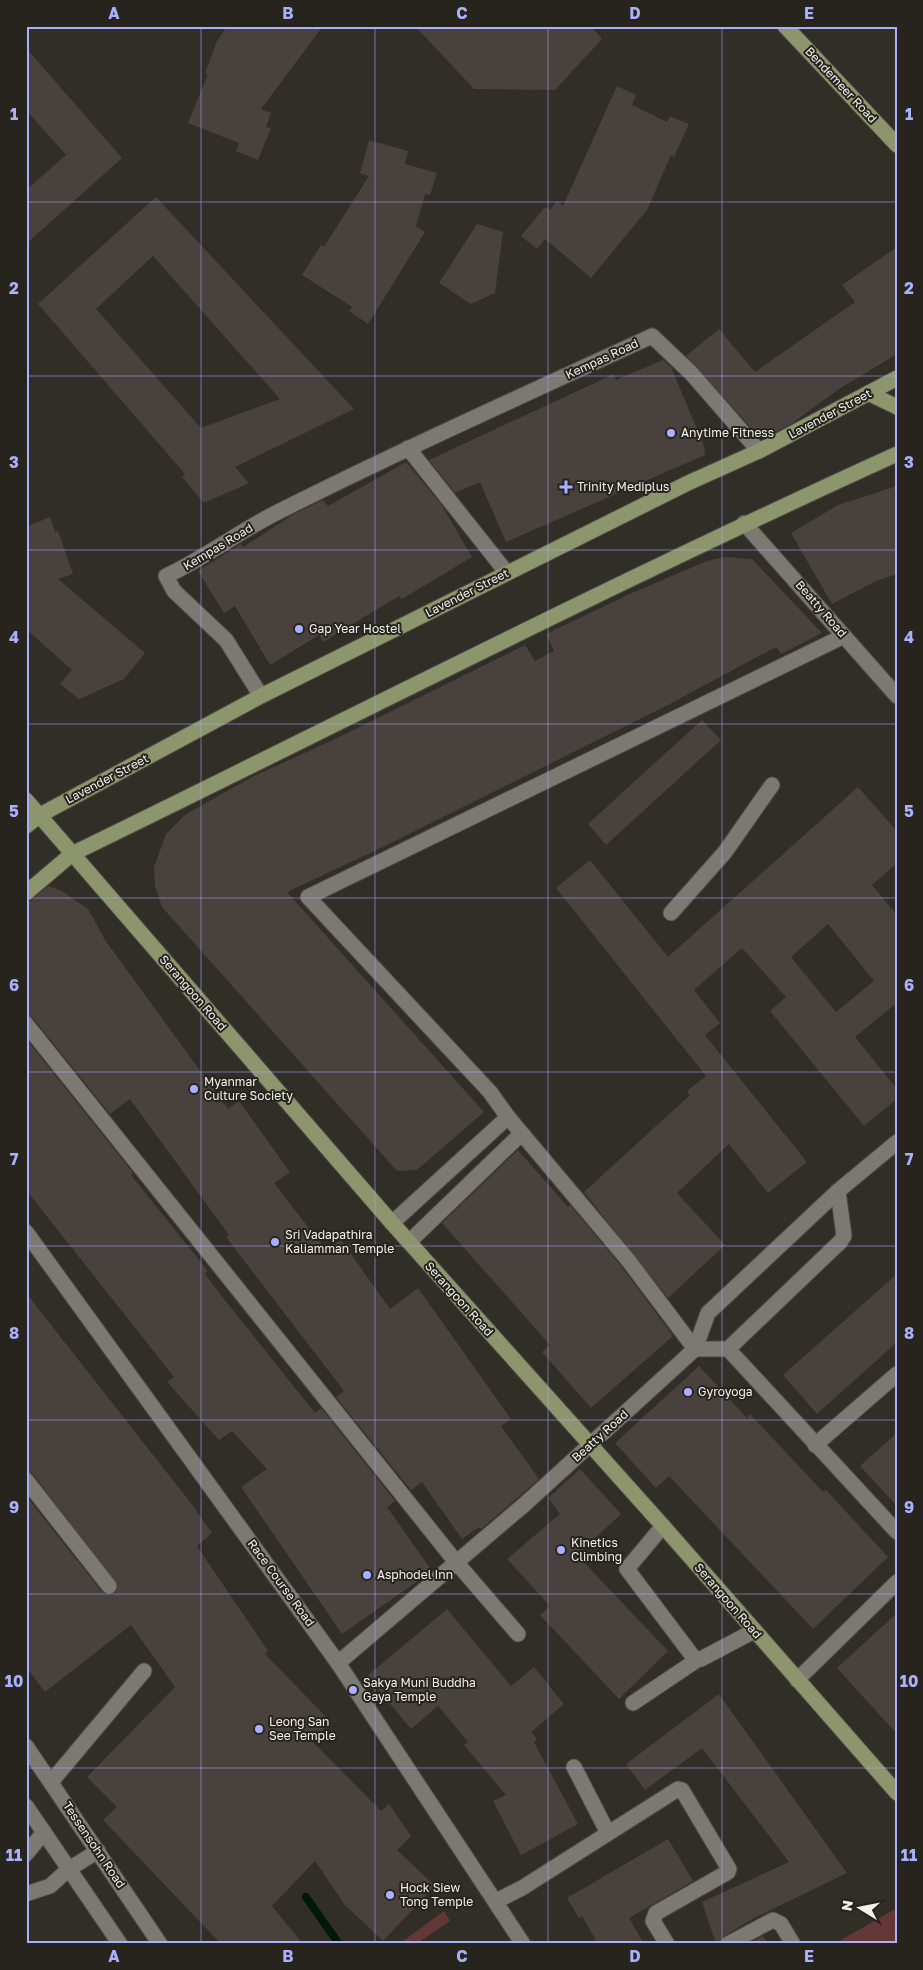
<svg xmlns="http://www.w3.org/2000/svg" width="923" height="1970" viewBox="0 0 923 1970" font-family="'Golos Text',sans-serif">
  <rect width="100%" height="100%" fill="#312e28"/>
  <g fill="#643737">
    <path d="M897,1908V1944H834Z"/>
    <path d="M444,1911L450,1921L416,1944H399Z"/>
  </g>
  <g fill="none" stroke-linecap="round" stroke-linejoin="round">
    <path stroke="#001807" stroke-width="8" d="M306,1897L339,1944"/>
  </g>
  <g fill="#48413d" fill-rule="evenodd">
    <path d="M227,26H323L261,109L271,113L266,127L271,128L258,160L236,151L239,143L188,123L208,74L205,73L217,41Z"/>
    <path d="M415,26H591L602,39L555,90L474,89Z"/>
    <path d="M26,48L122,158L26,244V190L66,155L26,110Z"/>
    <path d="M617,86L636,95L632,105L667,122L670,116L689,124L674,157L671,155L647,210L591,278L545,239L537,249L521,236L545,207L550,210L557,201L563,206Z"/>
    <path d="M369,140L408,151L405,164L437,173L430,195L425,194L416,226L425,232L368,324L349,311L352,307L302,275L321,245L324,247L369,176L360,173Z"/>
    <path d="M156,197L354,409L235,467L249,483L204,503L182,477L185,474L38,304ZM153,256L280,399L201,428L96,309Z"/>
    <path d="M477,224L503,232L495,293L471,304L439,283Z"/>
    <path d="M897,247V354L839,389L791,424L761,439L686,356L719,329L755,372L855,302L842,285Z"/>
    <path d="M663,360L671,367L704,446L705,455L506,542L480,482L455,493L429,460L614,374L616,380Z"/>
    <path d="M406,462L441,504L472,557L402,599L399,596L323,642L319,635L270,665L235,606L224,613L198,571L241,544L243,547L294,514L323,500L328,506Z"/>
    <path d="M897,486V574L876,581L832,604L791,533L838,505Z"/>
    <path d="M50,517L55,532L58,531L73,574L58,579L145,653L124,679L79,699L60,684L72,670L26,629V527Z"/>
    <path d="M725,557L752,559L822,633L781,654L777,648L772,649L668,705L385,846L287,892L484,1112L417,1170L397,1171L162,907L155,886L154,867L166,834L186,814L254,776L333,740L525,645L535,661L554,651L546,634L634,592L707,561Z"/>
    <path d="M702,720L721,740L606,845L588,824Z"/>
    <path d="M858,787L897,831V863L872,885L897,915V1009L894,1005L855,1037L897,1089V1099L864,1126L770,1011L786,997L742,948L694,990L720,1023L705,1035L807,1162L768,1193L729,1144L677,1193L725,1245L668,1298L584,1192L690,1095L687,1091L706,1076L556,888L590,860L668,957ZM828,924L874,981L836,1012L791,957Z"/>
    <path d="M48,886L62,891L88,909L105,940L228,1109L239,1101L290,1172L274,1183L326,1250L341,1240L390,1309L418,1288L511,1419L501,1426L539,1479L481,1529L479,1527L462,1539L422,1482L411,1490L336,1397L344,1391L226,1237L229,1235L130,1099L110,1114L33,1018L26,1015V905Z"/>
    <path d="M26,1039L126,1164L133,1173L131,1175L208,1271L205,1274L220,1294L315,1413L321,1408L395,1501L387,1507L432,1571L342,1634L241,1487L267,1469L232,1431L219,1440L167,1382L174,1377L26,1190Z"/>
    <path d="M518,1150L568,1207L570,1205L621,1266L673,1336L591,1408L542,1352L550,1345L442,1223Z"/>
    <path d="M897,1274V1342L817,1414L783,1375Z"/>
    <path d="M26,1293L194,1507L212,1533L197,1546L268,1651L265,1654L331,1722L312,1741L381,1811L389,1804L411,1836L397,1850L435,1886L383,1941L345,1905L315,1861L272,1906L303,1944H221L103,1820L117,1807L87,1777L175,1687L131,1625L45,1692L26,1667V1496L102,1592L111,1595L115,1593L118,1585L33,1474L26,1471Z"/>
    <path d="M699,1366L747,1418L750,1414L823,1492L826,1490L888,1557L813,1629L669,1476L656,1488L615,1443Z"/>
    <path d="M897,1433V1506L860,1466Z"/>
    <path d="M580,1469L621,1514L577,1555L668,1651L619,1699L540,1615L550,1606L507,1559L560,1514L548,1498Z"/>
    <path d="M447,1609L511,1686L534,1667L564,1704L531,1732L537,1739L534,1742L578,1824L521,1855L493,1801L506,1795L464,1745L468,1742L438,1706L411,1729L367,1676Z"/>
    <path d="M897,1613V1734L837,1668Z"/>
    <path d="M719,1694L847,1873L754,1918L724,1936L719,1944H716L702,1902L789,1862L702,1748L645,1790L626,1764Z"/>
    <path d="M668,1839L693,1881L629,1918L644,1944H598L582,1916L579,1918L567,1898Z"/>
    <path d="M763,1936L768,1944H748Z"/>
  </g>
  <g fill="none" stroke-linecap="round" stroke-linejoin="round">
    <g stroke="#4d4a45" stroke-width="17">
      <g id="minor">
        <path d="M408,448L507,573"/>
        <path d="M744,523L897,696"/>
        <path d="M261,696L226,640L174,591L166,576C203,559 237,533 274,514C399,451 526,394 652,336L691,373L759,451"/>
        <path d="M671,913L725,852L772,785"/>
        <path d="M26,1024L456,1562L518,1634"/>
        <path d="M392,1223L508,1117"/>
        <path d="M26,1232L338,1663L523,1944"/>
        <path d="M409,1242L521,1134"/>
        <path d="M695,1349L628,1260L508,1117L490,1092L308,897L844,636"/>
        <path d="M695,1349H728L897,1532"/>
        <path d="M728,1349L840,1242L844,1236L838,1191"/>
        <path d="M815,1445L897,1374"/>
        <path d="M26,1480L109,1586"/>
        <path d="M663,1526L627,1569L694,1658L701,1659L754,1631"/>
        <path d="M338,1663L525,1504L695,1349L708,1313L838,1191L897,1142"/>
        <path d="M797,1680L897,1582"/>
        <path d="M633,1703L697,1660"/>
        <path d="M26,1746L160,1944"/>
        <path d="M574,1767L608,1833"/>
        <path d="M51,1782L144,1671"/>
        <path d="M26,1806L120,1944"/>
        <path d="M26,1854L44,1832"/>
        <path d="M26,1894L50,1886L69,1869L98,1851"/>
        <path d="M496,1901L522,1888L678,1789L682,1790L729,1869L728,1872L656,1913L653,1921L667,1944"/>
        <path d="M728,1944L773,1920L781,1924L793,1944"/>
      </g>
    </g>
    <g stroke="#4d4a45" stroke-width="17">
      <g id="major">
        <path d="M785,26L897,145"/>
        <path d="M868,393L897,407"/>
        <path d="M26,800L392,1223L663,1526L897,1793"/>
        <path d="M26,826L40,815L261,696L688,483L759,451L897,378"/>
        <path d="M26,893L72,854C347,720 619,580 897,454"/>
      </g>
    </g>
    <use href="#minor" stroke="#7c7972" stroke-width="15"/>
    <use href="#major" stroke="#8c956b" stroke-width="15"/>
  </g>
  <path fill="none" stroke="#a9b0fc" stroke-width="1" stroke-opacity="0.55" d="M201,26V1944M375,26V1944M548,26V1944M722,26V1944M26,202H897M26,376H897M26,550H897M26,724H897M26,898H897M26,1072H897M26,1246H897M26,1420H897M26,1594H897M26,1768H897"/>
  <g fill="#a9b0fc" stroke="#27241e" stroke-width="2">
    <circle cx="671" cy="433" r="5"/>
    <path d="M563.5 479.5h5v5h5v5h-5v5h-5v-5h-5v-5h5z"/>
    <circle cx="299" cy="629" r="5"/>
    <circle cx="194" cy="1089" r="5"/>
    <circle cx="275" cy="1242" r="5"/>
    <circle cx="688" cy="1392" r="5"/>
    <circle cx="561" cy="1550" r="5"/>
    <circle cx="367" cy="1575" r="5"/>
    <circle cx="353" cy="1690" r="5"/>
    <circle cx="259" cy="1729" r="5"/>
    <circle cx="390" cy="1895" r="5"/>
  </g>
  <g text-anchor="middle" stroke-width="4" stroke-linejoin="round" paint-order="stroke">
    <g font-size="12" fill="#f2f0ec" stroke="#27241e">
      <text transform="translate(841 85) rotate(47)" y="4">Bendemeer Road</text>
      <text transform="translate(602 359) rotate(-25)" y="4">Kempas Road</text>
      <text transform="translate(830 414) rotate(-28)" y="4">Lavender Street</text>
      <text transform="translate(218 547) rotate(-31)" y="4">Kempas Road</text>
      <text transform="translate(467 593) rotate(-27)" y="4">Lavender Street</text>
      <text transform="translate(821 609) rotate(49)" y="4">Beatty Road</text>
      <text transform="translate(107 779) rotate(-28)" y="4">Lavender Street</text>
      <text transform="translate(193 993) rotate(49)" y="4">Serangoon Road</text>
      <text transform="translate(459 1299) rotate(48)" y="4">Serangoon Road</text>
      <text transform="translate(600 1436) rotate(-42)" y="4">Beatty Road</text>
      <text transform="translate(281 1583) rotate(54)" y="4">Race Course Road</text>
      <text transform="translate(728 1601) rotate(49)" y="4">Serangoon Road</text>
      <text transform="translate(94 1845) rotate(56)" y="4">Tessensohn Road</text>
    </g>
    <g font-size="12" fill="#f2f0ec" stroke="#27241e" text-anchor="start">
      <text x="681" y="437">Anytime Fitness</text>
      <text x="577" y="491">Trinity Mediplus</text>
      <text x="309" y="633">Gap Year Hostel</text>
      <text x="204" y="1086">Myanmar<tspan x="204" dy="14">Culture Society</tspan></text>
      <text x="285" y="1239">Sri Vadapathira<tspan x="285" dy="14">Kaliamman Temple</tspan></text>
      <text x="698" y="1396">Gyroyoga</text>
      <text x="571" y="1547">Kinetics<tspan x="571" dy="14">Climbing</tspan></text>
      <text x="377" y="1579">Asphodel Inn</text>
      <text x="363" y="1687">Sakya Muni Buddha<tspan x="363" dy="14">Gaya Temple</tspan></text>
      <text x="269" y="1726">Leong San<tspan x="269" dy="14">See Temple</tspan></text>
      <text x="400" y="1892">Hock Siew<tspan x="400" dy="14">Tong Temple</tspan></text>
    </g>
  </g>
  <rect width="923" height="1970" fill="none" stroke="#27241e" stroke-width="55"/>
  <g transform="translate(860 1908) rotate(280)" stroke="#27241e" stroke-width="4" paint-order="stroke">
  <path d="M0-4L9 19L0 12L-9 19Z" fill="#f2f0ec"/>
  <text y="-8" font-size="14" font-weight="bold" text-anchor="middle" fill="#f2f0ec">N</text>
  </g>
  <rect x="28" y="28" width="868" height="1914" fill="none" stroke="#a9b0fc" stroke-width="2"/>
  <g font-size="16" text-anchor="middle" font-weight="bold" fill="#a9b0fc">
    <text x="114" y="19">A</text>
    <text x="288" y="19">B</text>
    <text x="462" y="19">C</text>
    <text x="635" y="19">D</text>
    <text x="809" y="19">E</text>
    <text x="14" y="120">1</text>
    <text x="909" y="120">1</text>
    <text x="14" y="294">2</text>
    <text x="909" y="294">2</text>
    <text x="14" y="468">3</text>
    <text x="909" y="468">3</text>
    <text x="14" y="643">4</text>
    <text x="909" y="643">4</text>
    <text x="14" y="817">5</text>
    <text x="909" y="817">5</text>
    <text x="14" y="991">6</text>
    <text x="909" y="991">6</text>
    <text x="14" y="1165">7</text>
    <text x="909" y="1165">7</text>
    <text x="14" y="1339">8</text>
    <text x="909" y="1339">8</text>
    <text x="14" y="1513">9</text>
    <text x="909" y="1513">9</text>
    <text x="14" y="1687">10</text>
    <text x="909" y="1687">10</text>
    <text x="14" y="1861">11</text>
    <text x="909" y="1861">11</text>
    <text x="114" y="1962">A</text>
    <text x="288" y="1962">B</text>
    <text x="462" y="1962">C</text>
    <text x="635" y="1962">D</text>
    <text x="809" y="1962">E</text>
  </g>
</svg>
